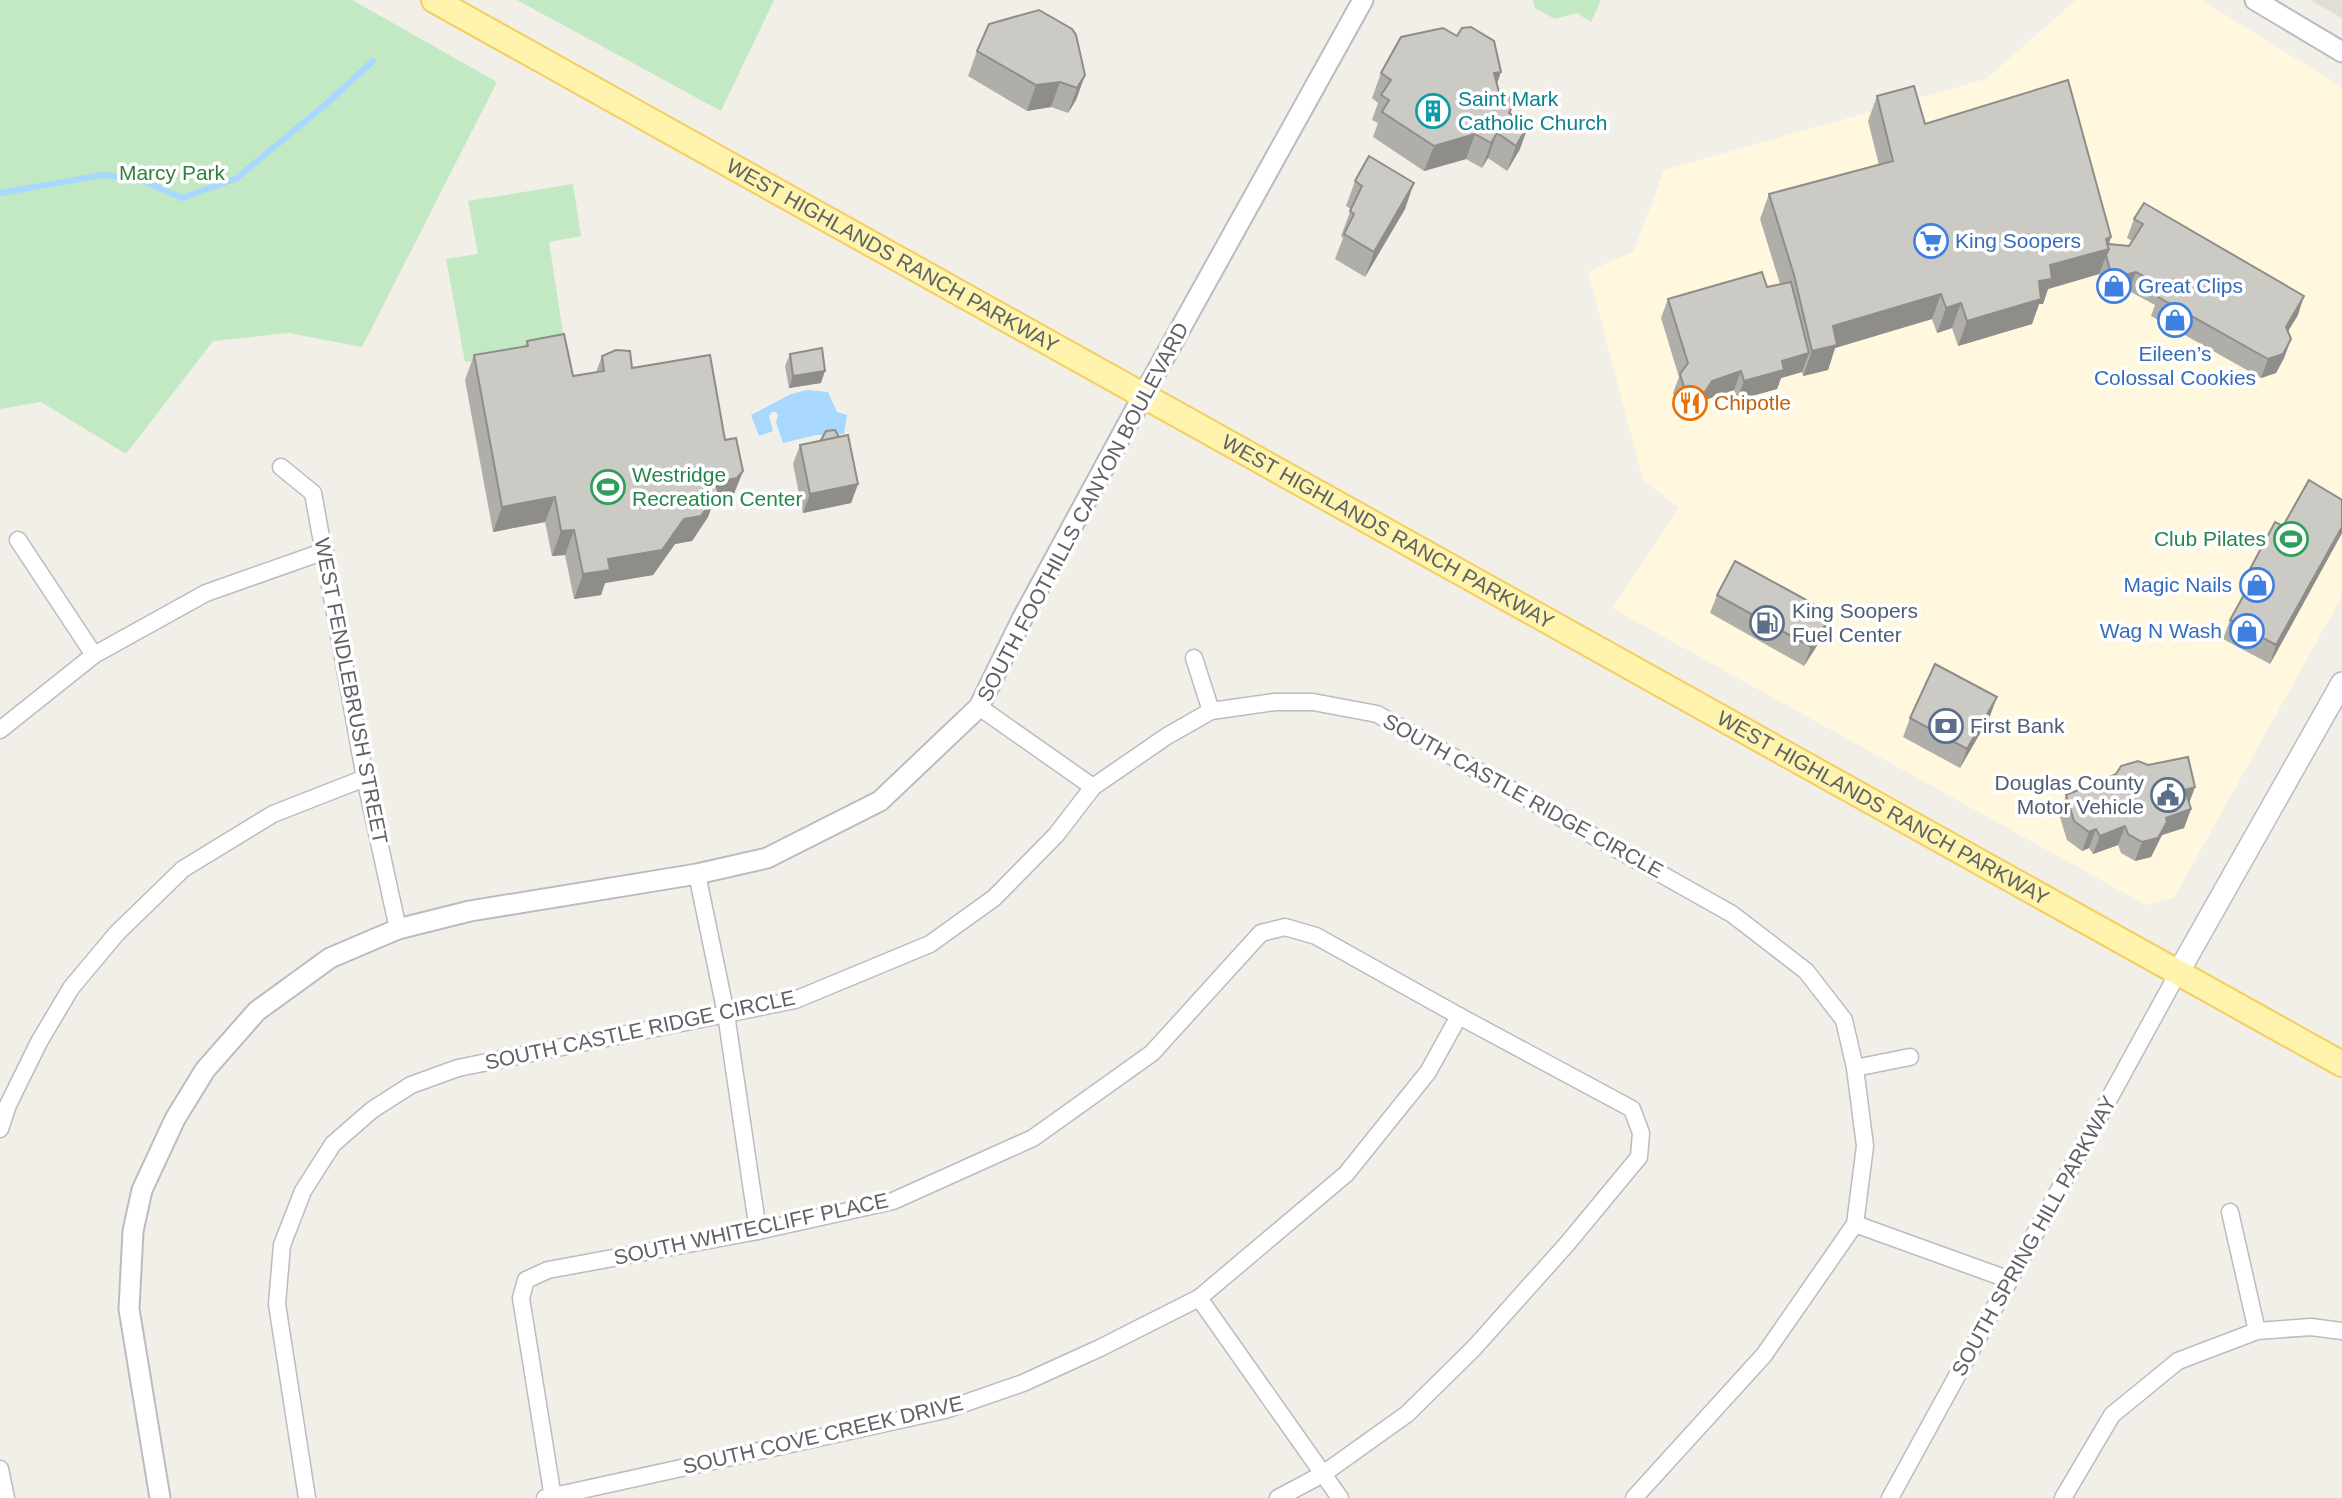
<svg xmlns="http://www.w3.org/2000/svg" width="2342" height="1498" viewBox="0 0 2342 1498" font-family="Arial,sans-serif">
  <rect width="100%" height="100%" fill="#f1efe7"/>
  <path fill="#fff8de" d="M2076,0H2201L2342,87V596L2174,898L2146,905L1612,608L1679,508L1643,479L1588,272L1634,251L1664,170L1986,79Z"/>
  <path fill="#e1ded5" d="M2310,0H2342V18Z"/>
  <g fill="#c3e8c4">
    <path d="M0,0H352L497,82L362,347L289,333L213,341L126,454L41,402L0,409Z"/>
    <path d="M517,0H774L721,111Z"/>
    <path d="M1533,0H1601L1591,22L1577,13L1555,19L1535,8Z"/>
    <path d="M573,184L581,236L549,242L565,345L465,362L446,259L478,254L468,201Z"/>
  </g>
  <path fill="#a8d7ff" d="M807,390L828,392L837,412L847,415L844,434L816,435L783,443L776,422L778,415L776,412H772L769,416L773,431L759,436L751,415L791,394Z"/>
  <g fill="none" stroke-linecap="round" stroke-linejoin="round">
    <path stroke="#a8d7ff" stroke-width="6" d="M0,193L103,175L139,179L182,198L237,178L325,105L373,61"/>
    <g stroke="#b9bcc0" stroke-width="19">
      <g id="minor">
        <path d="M281,467L313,493L365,778L398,929"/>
        <path d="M18,540L94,655"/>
        <path d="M1194,658L1211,711"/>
        <path d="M979,707L1093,787"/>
        <path d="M0,730L94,655L206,593L325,551"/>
        <path d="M697,874L726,1014L758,1231"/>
        <path d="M1855,1068L1910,1057"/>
        <path d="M0,1129L8,1105L39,1042L71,988L117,933L183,869L273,814L365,778"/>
        <path d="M2230,1212L2257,1331"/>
        <path d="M1855,1224L2010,1280"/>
        <path d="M1199,1298L1340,1498"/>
        <path d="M0,1469L6,1498"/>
        <path d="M307,1498L277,1304L282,1245L303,1191L333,1144L372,1110L411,1085L458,1068L795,1000L930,944L994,898L1056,835L1093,787L1167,736L1211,711L1275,702H1313L1377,714L1732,914L1806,971L1844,1020L1855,1068L1865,1146L1855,1224L1764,1355L1634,1498"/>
        <path d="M545,1498L945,1410L1023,1383L1100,1348L1199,1298L1346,1174L1428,1072L1459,1016"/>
        <path d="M553,1498L521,1298L526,1280L548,1270L758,1231L893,1201L1033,1138L1152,1053L1261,933L1285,927L1316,936L1459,1016L1632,1109L1641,1133L1639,1157L1567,1244L1474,1348L1407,1414L1323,1474L1278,1498"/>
        <path d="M1890,1498L2178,973"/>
        <path d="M2063,1498L2112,1415L2178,1361L2257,1331L2311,1327L2342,1331"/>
      </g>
    </g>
    <g stroke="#b9bcc0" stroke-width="23">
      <g id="tertiary">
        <path d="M2255,0L2342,52"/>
        <path d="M160,1498L129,1309L133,1231L142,1190L175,1119L205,1070L257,1011L330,958L398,929L470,911L697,874L767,858L880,801L979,707L1022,619L1144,394L1363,0"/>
      </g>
    </g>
    <g stroke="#babdc2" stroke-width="24">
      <path id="secondary" d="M2178,973L2342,683"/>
    </g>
    <g stroke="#f5ce5c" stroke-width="28">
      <g id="primary">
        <path id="s1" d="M434,0L2342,1064"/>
      </g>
    </g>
    <use href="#minor" stroke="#fff" stroke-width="16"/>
    <use href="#tertiary" stroke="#fff" stroke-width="19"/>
    <use href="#secondary" stroke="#fff" stroke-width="21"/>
    <use href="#primary" stroke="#fff4ad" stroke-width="24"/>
  </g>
  <g fill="#afaea9">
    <path d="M977,51L1085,75L1076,100L1068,113L1051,107L1027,111L968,76Z"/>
    <path d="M1501,72L1497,83L1499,92L1511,114L1520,149L1507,171L1488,158L1482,168L1466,159L1424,171L1373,137L1378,123L1372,120L1378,103L1372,98L1381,73Z"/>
    <path d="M1877,96L1925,124L2111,237L2109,243L2129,246L2132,241L2127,238L2134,219L2298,315L2288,331L2291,339L2284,358L2276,373L2261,378L2151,316L2155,305L2129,291L2105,297L2099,274L2048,289L2043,304H2039L2032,324L1958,346L1952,328L1937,333L1932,319L1835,348L1828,370L1803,376L1802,372L1781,378L1777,389L1737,400L1734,390L1705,400L1698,411L1686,412L1677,406L1673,393L1679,377L1661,318L1668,299L1767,287L1780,284L1760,219L1769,194L1879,165L1868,121Z"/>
    <path d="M1355,181L1405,209L1365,277L1335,259L1343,238L1341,236L1351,209L1346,206Z"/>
    <path d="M527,341L573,376L596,372L602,356L632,368L725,440L743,471L733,496L728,503L712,506L708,517L692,541L675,544L653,575L605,583L601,595L574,599L565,555L552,556L545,522L493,532L465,380L474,355L525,347Z"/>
    <path d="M790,354L821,383L789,388L785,366Z"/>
    <path d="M800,445L858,484L851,503L803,513L793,464Z"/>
    <path d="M2342,500V533L2270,664L2223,639L2230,620L2245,592L2242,590L2249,571L2283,526Z"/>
    <path d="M1717,595L1825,633L1804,666L1710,613Z"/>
    <path d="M1990,716L1960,768L1903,737L1910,718Z"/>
    <path d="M2195,787L2189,802L2191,809L2184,828L2162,835L2151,857L2135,861L2121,853L2118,845L2093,854L2089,848L2082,851L2067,840L2059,814L2066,795Z"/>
  </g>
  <g fill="#8f8d89">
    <path d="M1501,72L1492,97L1494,73Z"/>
    <path d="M1085,75L1076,100L1068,113L1077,88Z"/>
    <path d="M1060,82L1051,107L1027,111L1036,85Z"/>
    <path d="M1529,124L1520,149L1507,171L1516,146Z"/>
    <path d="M1497,133L1488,158L1482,168L1491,143Z"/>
    <path d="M1475,134L1466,159L1424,171L1434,146Z"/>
    <path d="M1414,183L1405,209L1365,277L1374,252Z"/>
    <path d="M2111,237L2107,249H2109L2099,274L2048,289L2043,304H2039L2032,324L1958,346L1967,321L2039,281L2050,265Z"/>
    <path d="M2136,272L2129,291L2105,297L2112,278Z"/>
    <path d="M1941,294L1932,319L1835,348L1828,370L1803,376L1812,351L1833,326Z"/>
    <path d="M2304,296L2298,315L2279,346L2286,327Z"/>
    <path d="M1961,303L1952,328L1937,333L1946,308Z"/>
    <path d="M2291,339L2284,358L2276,373L2261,378L2268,359Z"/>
    <path d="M1809,353L1802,372L1781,378L1777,389L1737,400L1744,381L1782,361Z"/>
    <path d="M825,371L821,383L789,388L793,376Z"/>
    <path d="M1741,371L1734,390L1705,400L1698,411L1686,412L1693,393L1712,381Z"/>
    <path d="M743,471L733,496L728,503L712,506L708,517L692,541L675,544L653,575L605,583L601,595L574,599L583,574L608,559L684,519L716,482Z"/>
    <path d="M858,484L851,503L803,513L810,494Z"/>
    <path d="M555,497L545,522L493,532L502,507Z"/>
    <path d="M2342,527V533L2270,664L2276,645Z"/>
    <path d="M574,530L565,555L552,556L561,531Z"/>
    <path d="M1832,614L1825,633L1804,666L1811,647Z"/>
    <path d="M1997,697L1990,716L1960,768L1967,749Z"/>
    <path d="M2195,787L2188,806L2185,790Z"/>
    <path d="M2191,809L2184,828L2162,835L2151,857L2135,861L2142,842L2166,818Z"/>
    <path d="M2125,826L2118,845L2093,854L2100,836Z"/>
    <path d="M2096,829L2089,848L2082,851L2089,832Z"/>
  </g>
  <g fill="#cccac4" stroke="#8f8d89" stroke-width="2">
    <path d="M1039,10L1072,29L1076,35L1085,75L1077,88L1060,82L1036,85L977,51L989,24Z"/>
    <path d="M1471,27L1494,41L1501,72L1494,73L1499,92L1515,101L1509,113L1529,124L1516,146L1497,133L1491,143L1475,134L1434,146L1382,112L1389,100L1381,95L1391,80L1381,73L1401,37L1443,28L1457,36L1462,28Z"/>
    <path d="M2068,80L2111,237L2106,239L2109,249L2050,265L2052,279L2039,281L2041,299L1967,321L1961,303L1946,308L1941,294L1833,326L1837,345L1812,351L1794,275L1769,194L1893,161L1877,96L1914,86L1925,124Z"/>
    <path d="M1369,156L1414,183L1374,252L1344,234L1354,214L1350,211L1362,186L1355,181Z"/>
    <path d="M2144,203L2304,296L2286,327L2291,339L2283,354L2268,359L2158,297L2162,286L2136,272L2112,278L2106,255L2109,249L2107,244L2129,246L2143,224L2134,219Z"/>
    <path d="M1762,272L1767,287L1791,282L1809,353L1782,361L1784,370L1744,381L1741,371L1712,381L1705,392L1693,393L1684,387L1680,374L1688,363L1668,299Z"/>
    <path d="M564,334L573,376L604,371L602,356L616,350L630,351L632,368L710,355L725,440L736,438L743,471L737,478L716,482L718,492L701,516L684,519L662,550L608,559L610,570L583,574L574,530L561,531L555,497L502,507L474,355L528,346L527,341Z"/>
    <path d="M822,348L825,371L793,376L790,354Z"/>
    <path d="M835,430L839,437L821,441V440L826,431Z"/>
    <path d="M848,435L858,484L810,494L800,445Z"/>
    <path d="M2309,480L2342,500V527L2276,645L2230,620L2255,575L2249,571L2275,522L2283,526Z"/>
    <path d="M1735,561L1832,614L1811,647L1717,595Z"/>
    <path d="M1935,664L1997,697L1967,749L1910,718Z"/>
    <path d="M2188,757L2195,787L2185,790L2191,809L2166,818L2167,822L2158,838L2142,842L2128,834L2125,826L2100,836L2096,829L2089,832L2074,821L2066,795L2110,777L2116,774L2121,766L2138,761L2148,765Z"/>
  </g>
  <defs>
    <g id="building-ring" transform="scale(1.75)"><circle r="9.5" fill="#fff" stroke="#0f9aa8" stroke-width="1.5"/><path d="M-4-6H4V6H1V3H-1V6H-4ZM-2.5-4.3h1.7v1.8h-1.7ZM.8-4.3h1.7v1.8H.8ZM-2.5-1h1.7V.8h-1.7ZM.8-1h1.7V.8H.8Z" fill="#0f9aa8"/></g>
    <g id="supermarket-ring" transform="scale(1.75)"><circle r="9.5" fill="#fff" stroke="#3f7fe0" stroke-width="1.5"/><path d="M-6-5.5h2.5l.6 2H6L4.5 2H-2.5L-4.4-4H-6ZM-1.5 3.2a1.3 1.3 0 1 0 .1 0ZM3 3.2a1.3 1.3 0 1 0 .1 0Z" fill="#3f7fe0"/></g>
    <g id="shop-ring" transform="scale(1.75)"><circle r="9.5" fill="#fff" stroke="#3f7fe0" stroke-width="1.5"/><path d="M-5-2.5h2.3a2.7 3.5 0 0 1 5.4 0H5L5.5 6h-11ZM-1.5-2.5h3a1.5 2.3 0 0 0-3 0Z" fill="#3f7fe0"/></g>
    <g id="restaurant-ring" transform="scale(1.75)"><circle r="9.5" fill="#fff" stroke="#e8710a" stroke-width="1.5"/><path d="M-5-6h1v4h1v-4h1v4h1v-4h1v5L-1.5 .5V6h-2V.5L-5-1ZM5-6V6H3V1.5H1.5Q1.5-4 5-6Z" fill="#e8710a"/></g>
    <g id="stadium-ring" transform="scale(1.75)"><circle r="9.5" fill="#fff" stroke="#2e9e5b" stroke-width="1.5"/><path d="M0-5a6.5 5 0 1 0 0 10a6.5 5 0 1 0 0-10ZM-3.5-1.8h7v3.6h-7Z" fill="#2e9e5b"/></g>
    <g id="fuel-ring" transform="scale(1.75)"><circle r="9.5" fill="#fff" stroke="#5c6f8a" stroke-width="1.5"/><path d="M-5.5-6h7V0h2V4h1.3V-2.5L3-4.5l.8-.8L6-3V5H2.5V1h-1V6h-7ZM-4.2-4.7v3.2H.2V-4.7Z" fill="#5c6f8a"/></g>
    <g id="bank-ring" transform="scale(1.75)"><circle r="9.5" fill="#fff" stroke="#5c6f8a" stroke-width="1.5"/><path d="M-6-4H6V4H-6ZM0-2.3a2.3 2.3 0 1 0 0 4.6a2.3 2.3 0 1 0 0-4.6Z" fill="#5c6f8a"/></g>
    <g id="civic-ring" transform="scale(1.75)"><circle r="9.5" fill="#fff" stroke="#5c6f8a" stroke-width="1.5"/><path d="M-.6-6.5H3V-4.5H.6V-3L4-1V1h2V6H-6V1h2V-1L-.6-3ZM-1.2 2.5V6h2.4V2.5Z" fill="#5c6f8a"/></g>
  </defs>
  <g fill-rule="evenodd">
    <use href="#building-ring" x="1433" y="111"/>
    <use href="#supermarket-ring" x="1931" y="241"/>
    <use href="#shop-ring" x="2114" y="286"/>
    <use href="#shop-ring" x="2175" y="320"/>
    <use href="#restaurant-ring" x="1690" y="403"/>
    <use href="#stadium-ring" x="608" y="487"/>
    <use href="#stadium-ring" x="2291" y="539"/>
    <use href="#shop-ring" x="2257" y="585"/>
    <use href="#fuel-ring" x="1767" y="623"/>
    <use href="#shop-ring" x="2247" y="631"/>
    <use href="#bank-ring" x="1946" y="726"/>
    <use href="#civic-ring" x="2168" y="795"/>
  </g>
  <g text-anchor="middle" stroke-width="7" stroke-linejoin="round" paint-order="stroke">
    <g font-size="21" fill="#0d838f" stroke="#fff" text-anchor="start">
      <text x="1458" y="106">Saint Mark<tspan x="1458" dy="24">Catholic Church</tspan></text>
    </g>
    <g font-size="21" fill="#328239" stroke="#fff">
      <text x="172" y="180">Marcy Park</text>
    </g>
    <g font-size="21" fill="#366cbe" stroke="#fff" text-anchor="start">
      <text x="1955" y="248">King Soopers</text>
      <text x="2138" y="293">Great Clips</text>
      <text x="2175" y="361" text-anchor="middle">Eileen’s<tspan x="2175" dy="24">Colossal Cookies</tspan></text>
      <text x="2232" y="592" text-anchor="end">Magic Nails</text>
      <text x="2222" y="638" text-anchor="end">Wag N Wash</text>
    </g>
    <g font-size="21" fill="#5e6267" stroke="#fff">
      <text dy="7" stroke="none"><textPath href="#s1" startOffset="525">WEST HIGHLANDS RANCH PARKWAY</textPath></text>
      <text transform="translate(1083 512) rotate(-62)" y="7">SOUTH FOOTHILLS CANYON BOULEVARD</text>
      <text dy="7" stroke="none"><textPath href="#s1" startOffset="1092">WEST HIGHLANDS RANCH PARKWAY</textPath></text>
      <text transform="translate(351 691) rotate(79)" y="7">WEST FENDLEBRUSH STREET</text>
      <text transform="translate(1523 796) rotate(29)" y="7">SOUTH CASTLE RIDGE CIRCLE</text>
      <text dy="7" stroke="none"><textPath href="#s1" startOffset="1659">WEST HIGHLANDS RANCH PARKWAY</textPath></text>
      <text transform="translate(640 1030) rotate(-12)" y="7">SOUTH CASTLE RIDGE CIRCLE</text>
      <text transform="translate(751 1229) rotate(-12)" y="7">SOUTH WHITECLIFF PLACE</text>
      <text transform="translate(2034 1236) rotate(-61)" y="7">SOUTH SPRING HILL PARKWAY</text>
      <text transform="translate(823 1435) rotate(-13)" y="7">SOUTH COVE CREEK DRIVE</text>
    </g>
    <g font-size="21" fill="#c56008" stroke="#fff" text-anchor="start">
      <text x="1714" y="410">Chipotle</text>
    </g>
    <g font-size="21" fill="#27864d" stroke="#fff" text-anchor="start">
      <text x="632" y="482">Westridge<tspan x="632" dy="24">Recreation Center</tspan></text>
      <text x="2266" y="546" text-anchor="end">Club Pilates</text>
    </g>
    <g font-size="21" fill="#4e5e75" stroke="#fff" text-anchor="start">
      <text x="1792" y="618">King Soopers<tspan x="1792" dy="24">Fuel Center</tspan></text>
      <text x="1970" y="733">First Bank</text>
      <text x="2144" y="790" text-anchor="end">Douglas County<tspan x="2144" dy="24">Motor Vehicle</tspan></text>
    </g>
  </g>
</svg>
